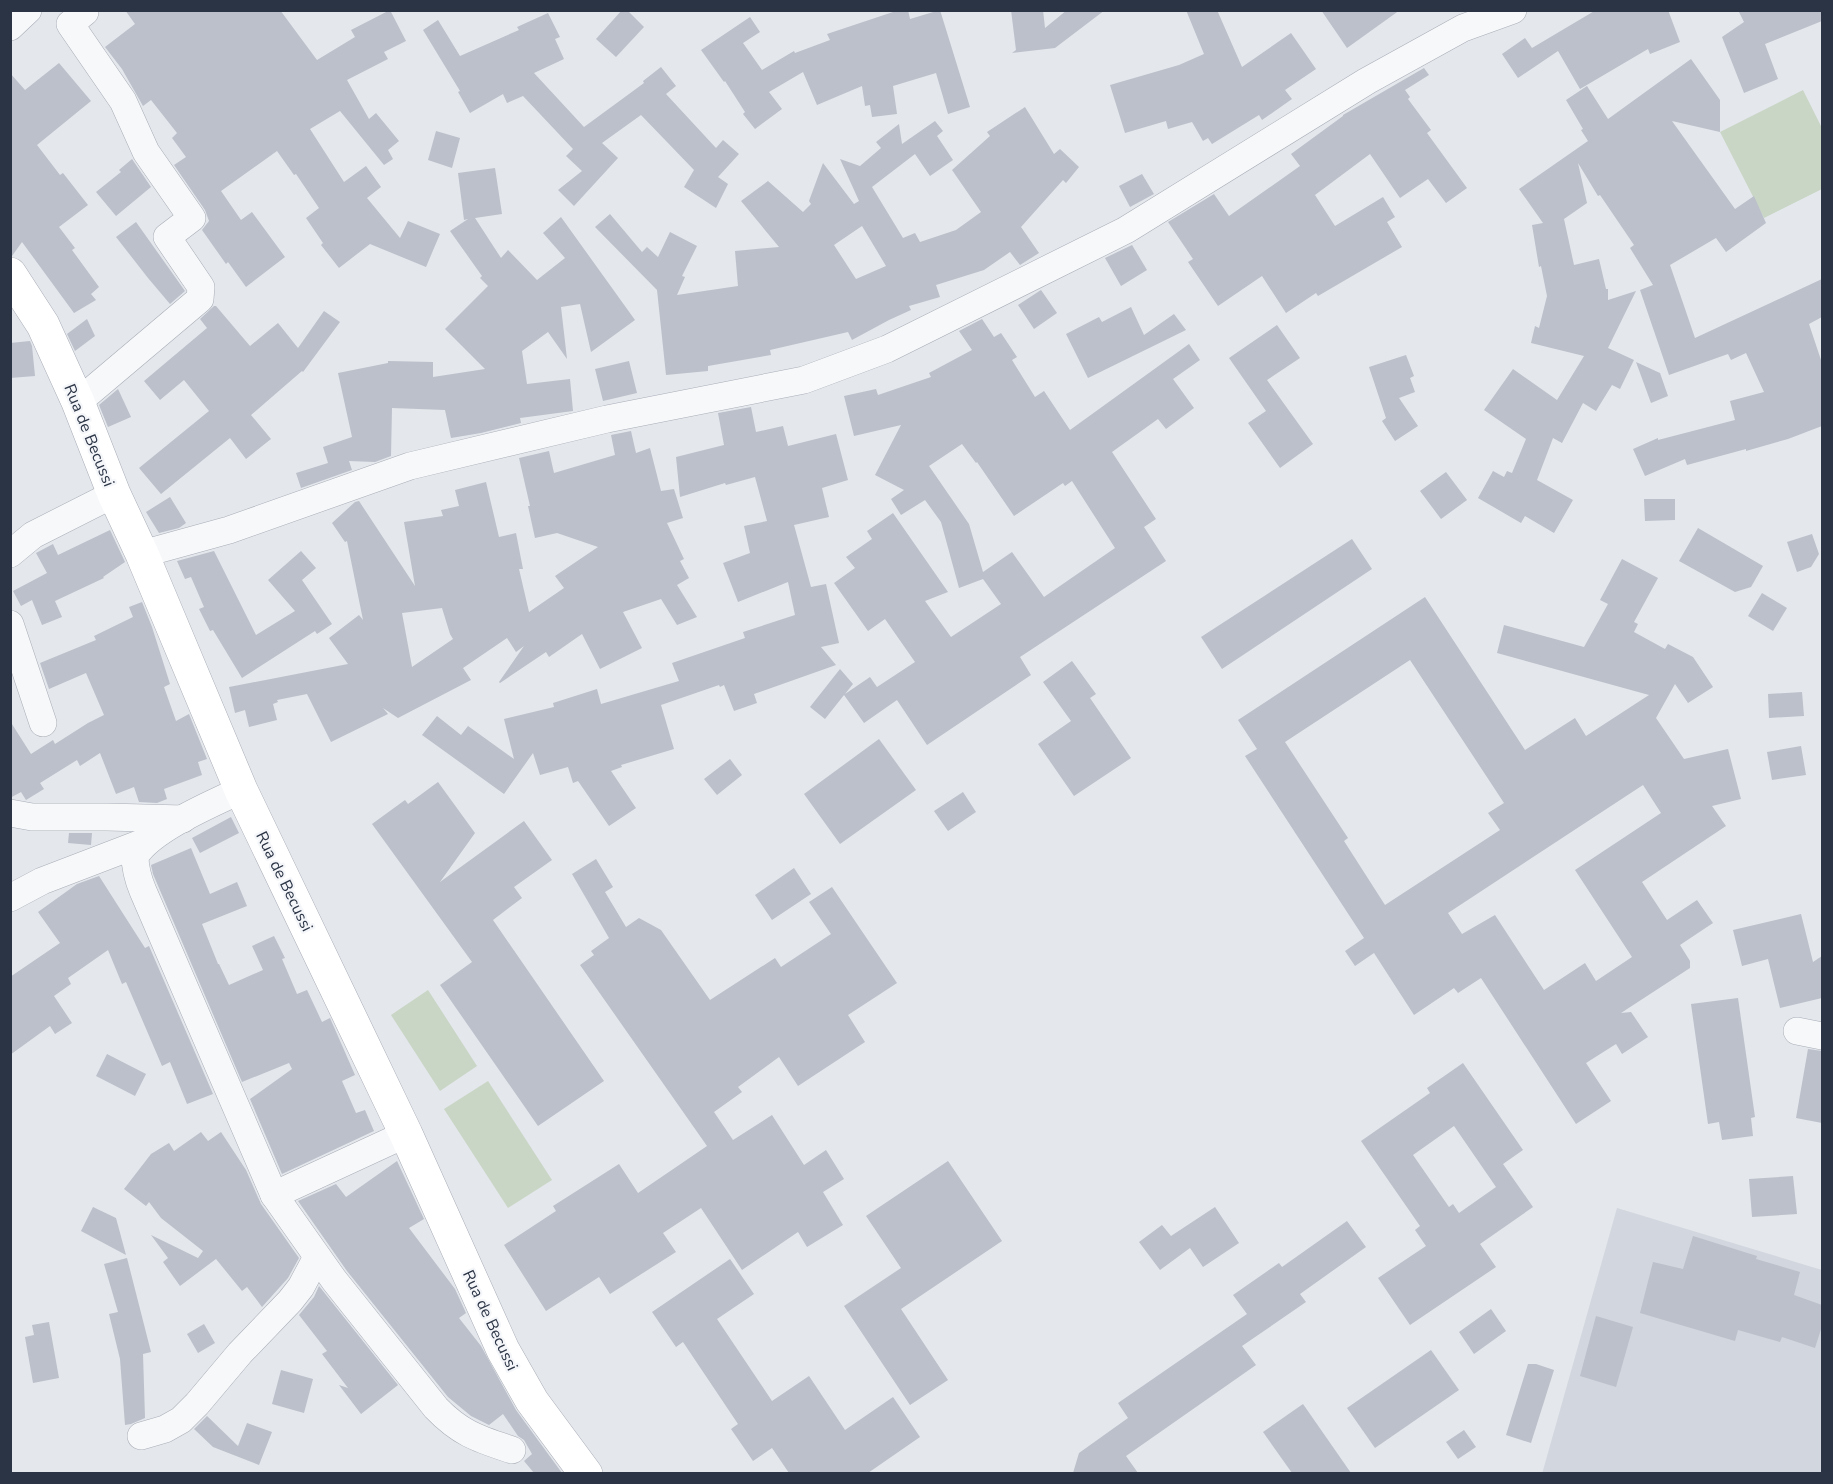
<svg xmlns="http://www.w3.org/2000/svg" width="1833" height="1484" viewBox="0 0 1833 1484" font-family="'Nunito Sans',sans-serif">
  <rect width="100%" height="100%" fill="#e4e7ec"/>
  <path fill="#d2d6de" d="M1617,1208L1822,1270V1473L1542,1474Z"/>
  <g fill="#c9d6c5">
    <path d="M1803,90L1822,128V189L1764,218L1720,132Z"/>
    <path d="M428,990L477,1066L440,1091L391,1015Z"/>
    <path d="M488,1081L552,1180L508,1208L444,1109Z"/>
  </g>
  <g fill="#bbc0ca" fill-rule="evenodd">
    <path d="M125,10H280L317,60L355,37L351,30L390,10L406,41L384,52L388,59L347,80L369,119L376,113L399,141L388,150L393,159L384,165L340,111L310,129L344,182L366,166L381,187L367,198L400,238L408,221L440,234L426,267L370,244L339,268L321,245L323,243L306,218L319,208L296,174L294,175L277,151L221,191L241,220L252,212L285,257L246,287L228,262L226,264L202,230L209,221L205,210L174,165L186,157L172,138L177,133L151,100L143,106L122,69L105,47L135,24Z"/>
    <path d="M622,10H627L644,27L616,57L596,39Z"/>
    <path d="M899,10H908L910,19L940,10L970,107L948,114L936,73L893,86L897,114L872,117L870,105L865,106L862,86L817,105L803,72L769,92L782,109L755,129L743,114L745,112L725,81L724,82L701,50L750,17L760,32L743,43L762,70L794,51L795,53L830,40L827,34Z"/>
    <path d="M1011,10H1043L1045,28L1067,10H1105L1055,48L1012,53L1016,50Z"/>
    <path d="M1186,10H1217L1242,67L1291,33L1316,69L1285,90L1292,99L1262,120L1259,115L1212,144L1208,138L1203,141L1192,122L1168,129L1166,121L1125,133L1110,85L1179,65L1204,54Z"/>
    <path d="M1321,10H1400L1347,48Z"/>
    <path d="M1596,10H1668L1680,42L1650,54L1648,49L1580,89L1558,51L1518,78L1502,54L1525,38L1532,48Z"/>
    <path d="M1738,10H1822V21L1765,44L1778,79L1744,93L1722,37L1744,22Z"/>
    <path d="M548,13L560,37L555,39L564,59L534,73L584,127L644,83L643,81L661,67L676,86L666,94L716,148L723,140L739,154L718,177L728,184L716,208L684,187L694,170L641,115L602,143L618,158L574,206L558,190L582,171L566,156L573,149L523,96L507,103L503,94L470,113L458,92L460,91L423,30L438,20L460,56L519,30L517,27Z"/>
    <path d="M1691,59L1720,100V132L1672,121L1735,209L1754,196L1766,223L1726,252L1716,238L1670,265L1695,338L1822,279V317L1809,324L1822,363V426L1788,439L1746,451V449L1687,465L1685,459L1645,476L1633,449L1658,438V440L1735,420L1730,401L1764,392L1746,353L1731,360L1728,354L1669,375L1640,290L1653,285L1630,248L1634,245L1600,195L1598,196L1578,163L1587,203L1564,219L1574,265L1599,259L1606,289H1608V300L1636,291L1608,348L1634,360L1620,389L1612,385L1596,411L1583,403L1562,443L1553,438L1537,480L1573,500L1554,533L1525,516L1521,523L1478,498L1493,471L1504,477L1507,471L1512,473L1526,439L1484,410L1513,369L1557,400L1584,356L1531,343L1535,326L1539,328L1547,296L1541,266L1539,267L1532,225L1543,223L1519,189L1588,141L1581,130L1583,129L1566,100L1587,86L1608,119Z"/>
    <path d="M59,63L91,101L37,145L60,175L63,173L88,205L59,227L75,248L72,250L99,287L91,294L96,300L74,313L22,242L12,256H10V73L25,90Z"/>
    <path d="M1424,68L1429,75L1405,90L1410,97L1408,99L1431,130L1427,133L1467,188L1446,203L1428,179L1400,198L1370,154L1315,195L1335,226L1383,197L1395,217L1387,222L1402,247L1318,296L1316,293L1286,313L1262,276L1218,306L1188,262L1193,259L1168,222L1214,194L1229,216L1300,166L1291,154L1343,116V115Z"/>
    <path d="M1025,107L1054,154L1060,149L1079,167L1066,183L1063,180L1021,227L1039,253L1020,265L1010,252L984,270L936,285L940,297L909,306L911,310L889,320L852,340L848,332L770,350L771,355L708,366V371L666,375L657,290L595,227L610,214L642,252L647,247L658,257L670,232L697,246L682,276L685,277L677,295L738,286L735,251L779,247L741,201L768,181L803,212L811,204L809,201L823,163L854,204L859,201L840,159L860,166L881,148L876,142L899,124L902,144L935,121L943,131L937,136L953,160L930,176L915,154L872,187L903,238L915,233L920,242L956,230L981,212L952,170L990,136L987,132ZM862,226L886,266L856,279L834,245Z"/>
    <path d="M436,131L460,138L452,168L428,160Z"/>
    <path d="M132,159L151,187L116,216L96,192L121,172L119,170Z"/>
    <path d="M495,168L502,214L475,218L501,258L508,250L537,280L565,258L543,233L561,217L635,320L591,352L580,304L561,307L567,359L548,332L522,351L527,384L570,379L573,411L520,418L521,423L481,433L451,438L445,410L392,408L391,456L375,462L349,461L352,470L301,488L296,473L328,463L323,447L352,437L338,373L388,363V361L433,362V377L485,369L445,329L488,286L480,278L482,276L450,231L468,219L464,220L458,173Z"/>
    <path d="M1142,174L1154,194L1130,207L1119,186Z"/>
    <path d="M136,222L185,291L170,304L148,278L116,237Z"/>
    <path d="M1132,245L1147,270L1121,286L1105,258Z"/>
    <path d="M1041,290L1057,313L1034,329L1018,305Z"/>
    <path d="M214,306H216L250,346L278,323L298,348L324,311L340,322L303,372L302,371L251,415L271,439L246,459L230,438L161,494L139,468L209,411L184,380L160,400L144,381L207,328L200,319Z"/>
    <path d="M1131,307L1144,335L1174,314L1186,330L1088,378L1066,334L1099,317L1102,322Z"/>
    <path d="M87,319L95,336L75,351L67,334Z"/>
    <path d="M982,319L994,337L1001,333L1017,357L1012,360L1035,397L1044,391L1070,430L1189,344L1200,360L1173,379L1194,408L1166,429L1158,419L1112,452L1156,519L1144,527L1166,561L1020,657L1031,675L927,745L897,700L864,723L844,695L825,719L810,707L840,669L853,684L845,694L870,677L877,687L915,662L885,619L868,631L834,583L855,568L846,557L872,539L867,531L893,513L948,592L925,601L951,637L1001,604L983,579L959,588L941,522L925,500L901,515L891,499L904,490L875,475L901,425L854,436L844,396L876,389L878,395L931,377L929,373L972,350L959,331ZM962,444L976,463L977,462L1014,516L1063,483L1065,486L1072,481L1115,548L1044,597L1012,552L983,572L969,524L929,466Z"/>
    <path d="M1277,325L1300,358L1267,380L1313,444L1280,468L1248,423L1266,411L1229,358Z"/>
    <path d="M30,341L32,346L35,376L10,378V343Z"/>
    <path d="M1406,355L1414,376L1410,378L1415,392L1399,398L1418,426L1395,441L1382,421L1386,418L1369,367Z"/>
    <path d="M629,361L637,393L603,401L595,369Z"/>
    <path d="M1636,362L1660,373L1668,396L1651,403Z"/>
    <path d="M118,389L131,417L108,427L99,405Z"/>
    <path d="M751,407L756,432L783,426L788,446L836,434L848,480L822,488L829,517L794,525L811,587L826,584L839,643L821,647L836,665L754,694L757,703L734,711L724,685L720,687L719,685L661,705L674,749L621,765L622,767L611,771L636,808L609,826L578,781L573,783L568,767L540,775L533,753L504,794L422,735L437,716L461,735L468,726L514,759L504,719L554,707L553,703L597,689L601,704L679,681L672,663L745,638L743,632L795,615L788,582L738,602L723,563L750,553L744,526L767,521L755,477L726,485L725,483L680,497L676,457L724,445L718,413Z"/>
    <path d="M631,431L636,453L650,448L661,491L674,489L683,518L667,523L684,559L680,561L689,578L677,585L697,617L677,625L661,599L623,612L642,648L600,669L582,634L549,657L546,652L500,683L499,682L524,646L516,652L507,638L463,668L471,680L398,718L383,708L388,714L331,742L307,694L277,700L278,702L273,704L277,720L249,727L245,710L235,713L229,687L348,664L329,638L359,615L363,620L347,541L345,542L332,523L355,502L359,501L415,586L404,522L443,516L441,510L459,506L455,490L486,482L499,537L516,533L523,569H519L529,612L564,588L555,576L598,547L557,533L535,538L528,506H530L519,458L549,451L554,473L615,455L611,435ZM442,608L450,634L453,639L412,667L402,613Z"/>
    <path d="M1446,472L1467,500L1441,519L1420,491Z"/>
    <path d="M170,497L186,523L179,528L159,533L146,512Z"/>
    <path d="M1644,499H1675V520L1645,521Z"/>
    <path d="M1698,528L1763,566L1751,587L1735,592L1679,561Z"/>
    <path d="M110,530L125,562L103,577L104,578L55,601L62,617L42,625L32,600L21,606L13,591L47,573L36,553L53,544L58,555Z"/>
    <path d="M1812,534L1819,554L1811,567L1797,572L1787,542Z"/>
    <path d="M1352,539L1372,569L1222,669L1201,637Z"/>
    <path d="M214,551L256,635L295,611L268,580L301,551L316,568L302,580L332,624L317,634L315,631L242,678L213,630L210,631L199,609L204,607L191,577L185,579L177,561Z"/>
    <path d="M1622,559L1658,578L1634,622L1638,624L1634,632L1665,649L1668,644L1693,657L1713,687L1688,703L1675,684L1656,718L1684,759L1728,749L1741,799L1712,806L1726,826L1642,882L1667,920L1697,900L1713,923L1680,945L1690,961V968L1621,1013L1631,1012L1648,1037L1622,1054L1616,1044L1586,1063L1611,1101L1576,1124L1481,978L1458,993L1454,988L1414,1015L1374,953L1355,966L1345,951L1364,938L1245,756L1257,749L1238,720L1425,597L1525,750L1575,718L1586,736L1649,695L1497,653L1504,625L1584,647L1608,604L1600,600ZM1410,660L1504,803L1488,813L1500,830L1385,905L1344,841L1348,838L1285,742ZM1643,785L1661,813L1575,870L1632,957L1596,981L1585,963L1544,990L1495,915L1462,934L1448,913Z"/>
    <path d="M1762,593L1787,608L1773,631L1748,616Z"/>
    <path d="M142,602L152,627L170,684L164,687L176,721L189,714L207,759L198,762L202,775L164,789L167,799L157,803L139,802L134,787L116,794L100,753L80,766L77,760L40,783L44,789L26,800L21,792L10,798V721L31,754L53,740L55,744L88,723L104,715L86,673L49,689L40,663L96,640L94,636L133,617L129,607Z"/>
    <path d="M1072,661L1096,694L1090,698L1131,758L1074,796L1038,744L1071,721L1043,682Z"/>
    <path d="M1802,692L1804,716L1769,718L1768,694Z"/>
    <path d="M879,739L916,790L840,844L804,794Z"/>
    <path d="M1801,746L1806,775L1772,780L1767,752Z"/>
    <path d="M730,759L742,775L717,795L704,779Z"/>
    <path d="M438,782L475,833L440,882L524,821L552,860L514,887L522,898L493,920L604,1081L538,1126L440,985L472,962L372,824L405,800L408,804Z"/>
    <path d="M963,792L976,812L948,831L934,811Z"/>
    <path d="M231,817L239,833L200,853L192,838Z"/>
    <path d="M69,833H92L91,845L68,843Z"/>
    <path d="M191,848L210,894L237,882L247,906L202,924L218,964H219L229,985L263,970L252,946L274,936L285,958L282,959L297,994L307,990L322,1022L330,1018L355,1075L342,1081L356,1113L365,1110L374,1131L282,1174L250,1099L292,1069L289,1063L242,1082L153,874L151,865Z"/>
    <path d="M596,859L613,887L605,892L626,927L639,918L661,930L710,1000L775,958L781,967L831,934L809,902L832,887L897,983L848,1015L865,1042L798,1086L779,1057L738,1087L742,1092L714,1112L733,1140L772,1115L804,1165L826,1150L844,1179L823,1192L843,1225L807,1247L798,1232L742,1270L701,1208L663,1233L676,1252L610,1294L599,1277L546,1311L504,1245L556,1211L553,1206L619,1164L638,1193L707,1146L580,965L594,955L591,951L609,938L572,874Z"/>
    <path d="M794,868L811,894L772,920L755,895Z"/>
    <path d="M99,876L145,948L149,946L213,1094L187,1104L170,1062L162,1066L126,982L122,984L108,950L68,978L71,984L54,996L72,1023L55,1034L50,1026L10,1055V977L60,943L38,912L77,884Z"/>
    <path d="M1801,914L1813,962L1822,956V998L1780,1008L1768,959L1742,966L1733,930Z"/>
    <path d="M1738,998L1755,1117L1751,1118L1753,1136L1722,1140L1719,1122L1708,1124L1691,1004Z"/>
    <path d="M1808,1049L1822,1051V1123L1796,1118Z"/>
    <path d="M107,1054L146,1074L135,1096L96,1076Z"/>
    <path d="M1463,1063L1523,1150L1503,1164L1533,1207L1480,1244L1496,1267L1410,1325L1378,1278L1426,1246L1415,1230L1420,1226L1361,1141L1430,1093L1427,1088ZM1454,1126L1496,1187L1459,1213L1453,1204L1449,1207L1413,1155Z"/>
    <path d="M201,1132L208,1141L221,1132L246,1170L261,1204L299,1258L288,1278L262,1307L247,1287L242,1291L216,1259L180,1286L163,1262L168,1258L151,1235L198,1258L203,1251L161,1218L149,1202L146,1206L124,1189L151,1154L169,1143L174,1151Z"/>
    <path d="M397,1161L424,1219L409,1228L455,1289L466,1313L459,1318L481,1346L516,1410L562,1473H534L524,1461L532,1454L524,1440L518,1436L503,1414L489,1425L471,1416L448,1397L347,1271L298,1201L336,1184L346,1197Z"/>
    <path d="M948,1161L1002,1241L901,1309L948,1380L910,1405L844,1306L901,1268L866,1216Z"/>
    <path d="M1793,1176L1797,1214L1752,1217L1749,1179Z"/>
    <path d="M93,1207L116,1218L126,1255L81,1231Z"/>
    <path d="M1215,1207L1239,1243L1203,1267L1190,1248L1160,1270L1139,1242L1162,1225L1171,1236Z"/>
    <path d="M1347,1221L1366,1247L1300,1294L1306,1302L1242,1346L1256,1365L1126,1456L1138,1473H1073L1079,1453L1128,1418L1118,1403L1247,1314L1233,1295L1279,1263L1282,1267Z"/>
    <path d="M1693,1236L1757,1256L1756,1259L1800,1272L1794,1295L1822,1305V1326L1815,1348L1782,1337L1780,1342L1738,1330L1735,1341L1640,1313L1653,1262L1683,1269Z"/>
    <path d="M127,1258L151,1352L143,1354L145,1418L131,1424L125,1425L120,1359L109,1314L118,1312L104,1264Z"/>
    <path d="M730,1259L754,1294L717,1319L772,1401L809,1376L845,1430L893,1397L920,1437L868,1473H789L772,1448L753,1461L731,1429L738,1424L683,1342L676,1347L652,1312Z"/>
    <path d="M319,1286L398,1385L361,1414L339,1385L348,1388L322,1354L327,1351L299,1315L314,1297Z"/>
    <path d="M1491,1309L1506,1331L1474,1354L1459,1332Z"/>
    <path d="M1596,1316L1633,1327L1616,1387L1580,1376Z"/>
    <path d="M49,1322L59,1378L33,1383L25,1337L34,1335L32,1325Z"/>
    <path d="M204,1324L215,1343L198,1353L187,1334Z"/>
    <path d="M1431,1350L1459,1390L1375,1448L1347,1408Z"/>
    <path d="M1528,1364H1536L1554,1370L1531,1443L1506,1435Z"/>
    <path d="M281,1370L313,1379L304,1413L272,1404Z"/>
    <path d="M1303,1404L1351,1473H1292L1263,1432Z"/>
    <path d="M207,1416L238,1446L247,1423L272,1432L259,1465L213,1447L194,1429Z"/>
    <path d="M1464,1430L1476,1447L1458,1459L1446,1442Z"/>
  </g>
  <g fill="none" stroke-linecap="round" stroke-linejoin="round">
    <g stroke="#a9aeb7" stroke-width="28">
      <g id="street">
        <path d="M10,27L28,10"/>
        <path d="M78,402L200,299L201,287L167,237L192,218L146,152L123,101L70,24L85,12"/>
        <path d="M10,554L33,535L114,494"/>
        <path d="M142,554L229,530L410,466L607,419L804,380L887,349L1126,230L1367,81L1463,28L1513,10"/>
        <path d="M10,624L43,723"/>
        <path d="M241,790C211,804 152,829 135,856C135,869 138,879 143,891L274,1195"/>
        <path d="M10,813L32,817H107L183,819"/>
        <path d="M10,898L42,881L149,840"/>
        <path d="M1797,1031L1822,1036"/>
        <path d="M406,1134L274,1195L334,1280L436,1408C461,1434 479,1439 512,1450"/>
        <path d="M141,1436L165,1429L181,1420L197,1404L240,1353L290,1301L301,1287L317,1257"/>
      </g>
    </g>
    <g stroke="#a9aeb7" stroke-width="34">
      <path id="secondary" d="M10,274L43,325L78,402L114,494L142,554L241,790L406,1134L503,1350L532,1401L586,1474"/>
    </g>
    <use href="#street" stroke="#f7f8fa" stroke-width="27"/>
    <use href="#secondary" stroke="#fff" stroke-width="33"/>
  </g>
  <g text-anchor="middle" stroke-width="4.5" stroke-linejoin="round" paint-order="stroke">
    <g font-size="16" fill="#2b3445" stroke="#f4f6f9">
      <text transform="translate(90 435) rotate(68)" y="6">Rua de Becussi</text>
      <text transform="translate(285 881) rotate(64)" y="6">Rua de Becussi</text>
      <text transform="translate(491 1320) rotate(65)" y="6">Rua de Becussi</text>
    </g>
  </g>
  <rect width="1833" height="1484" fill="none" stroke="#2b3445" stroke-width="24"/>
</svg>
